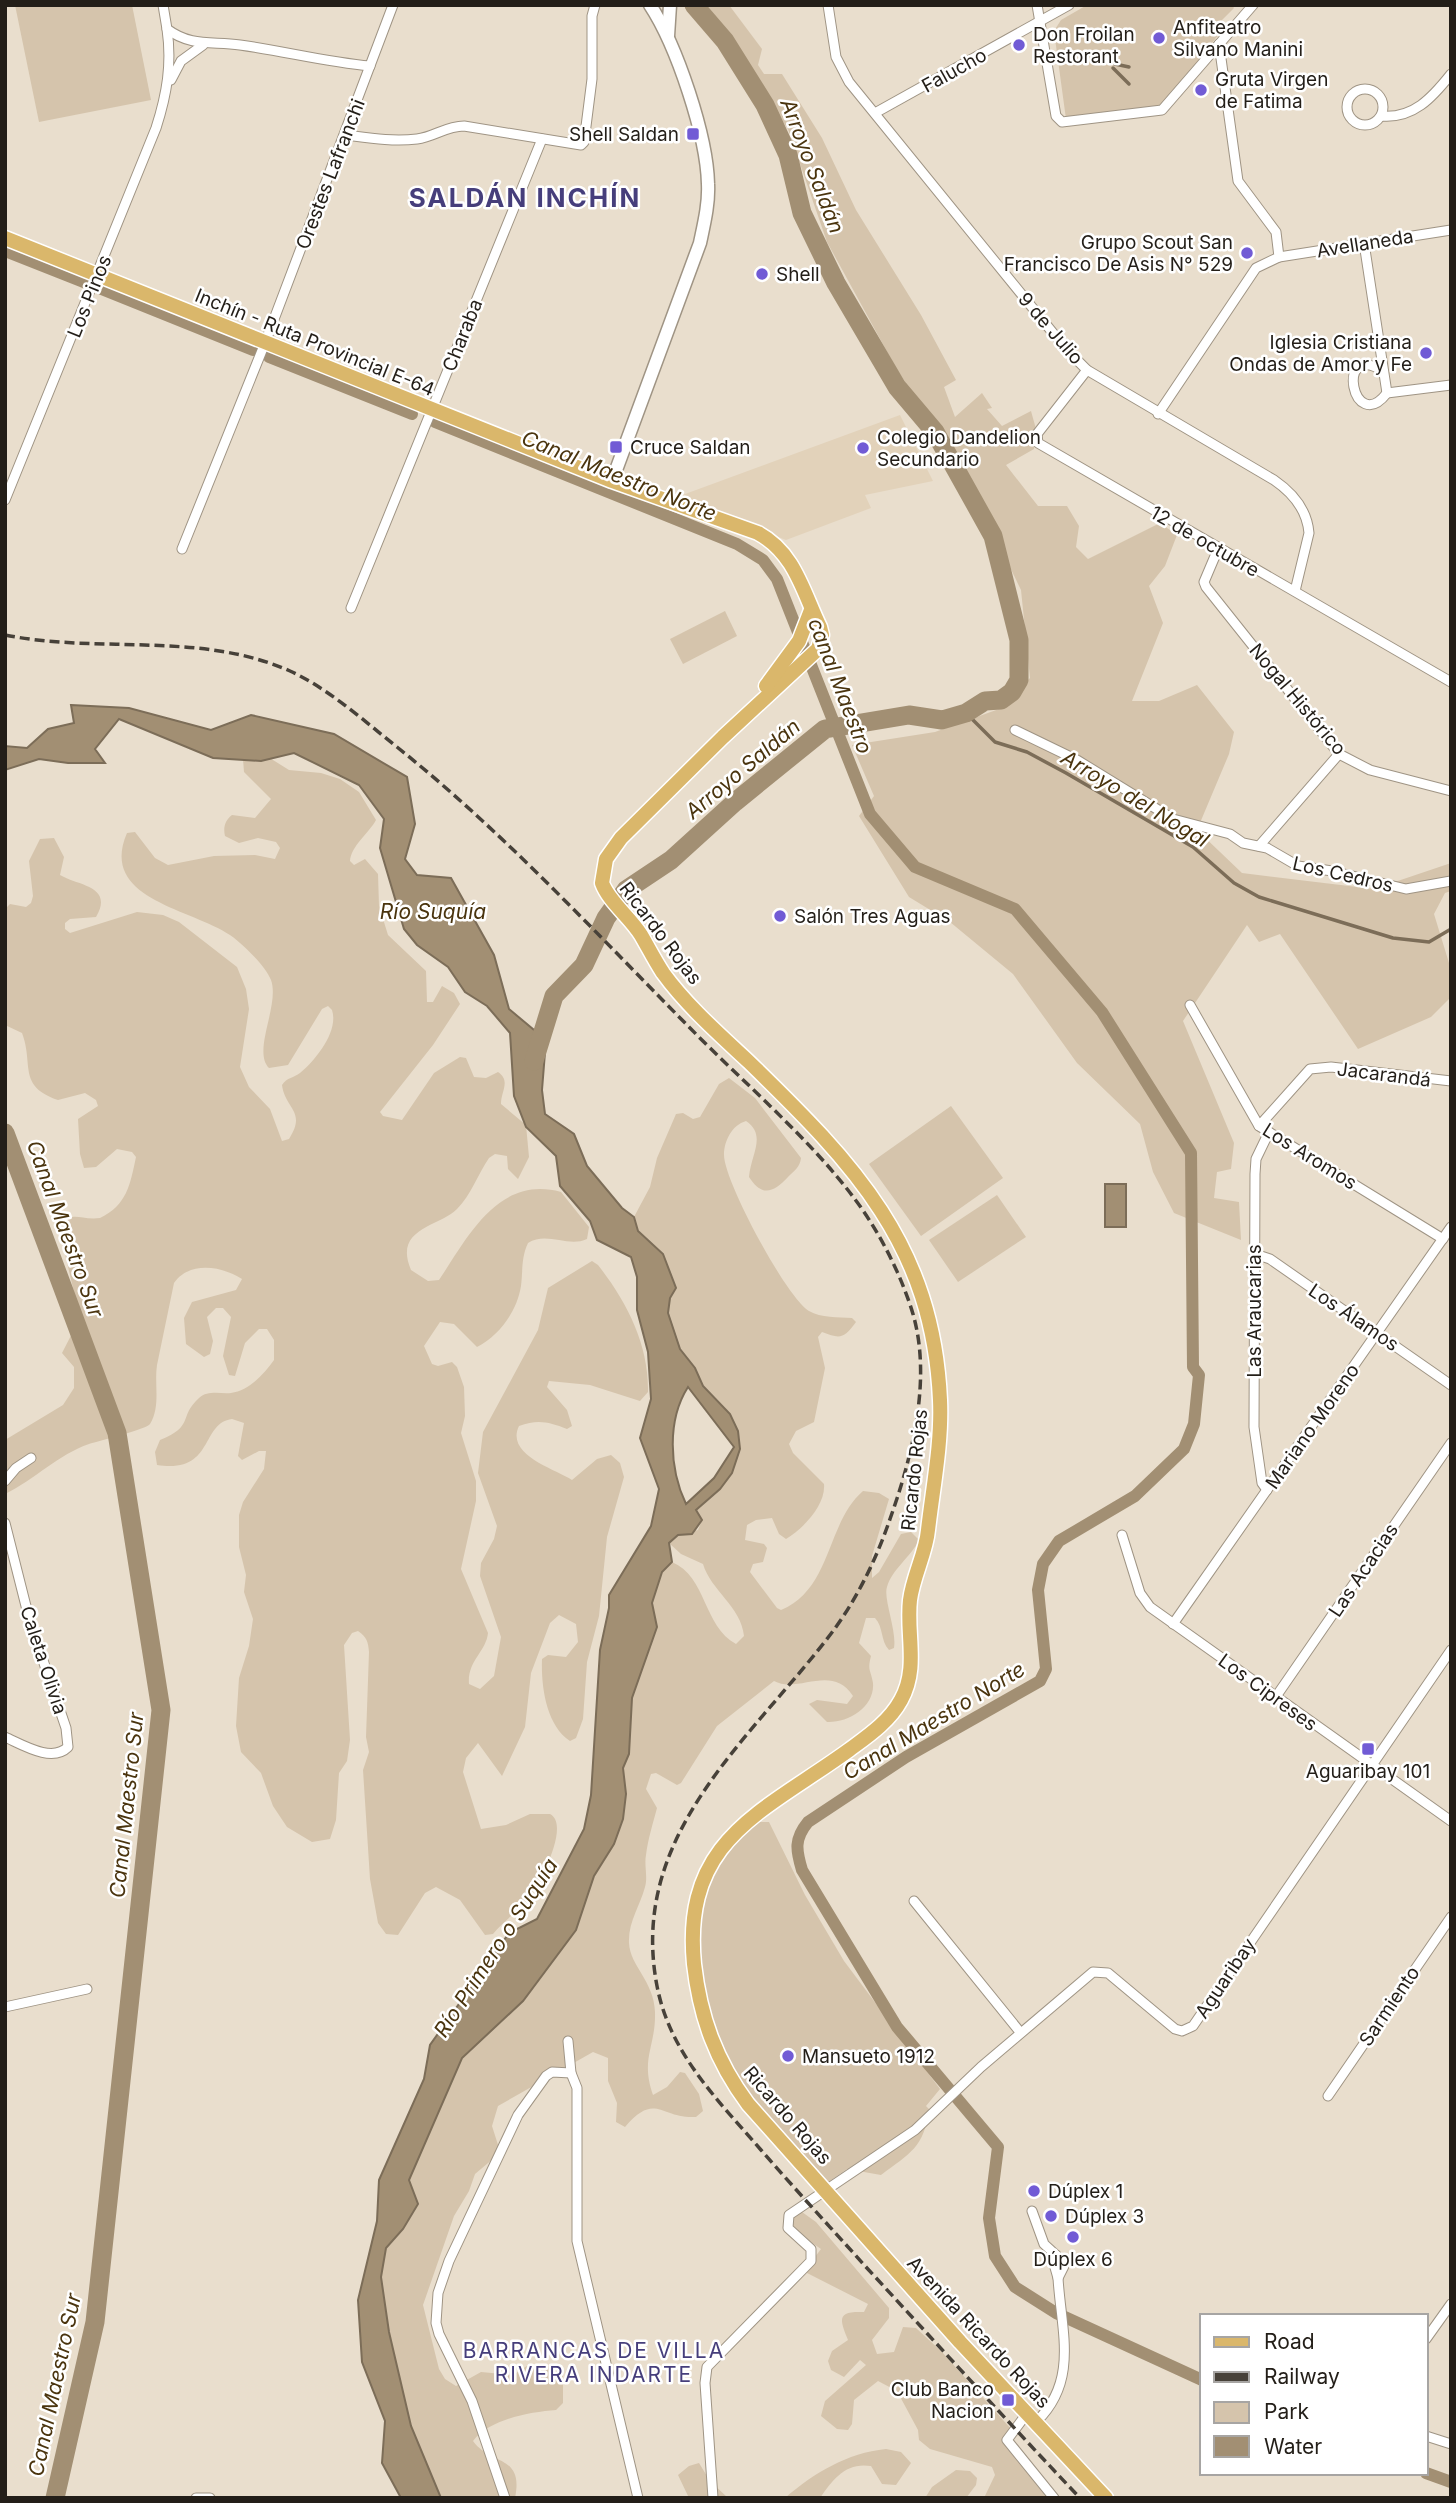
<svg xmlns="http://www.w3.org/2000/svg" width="1456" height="2503" viewBox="0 0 1456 2503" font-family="Inter,sans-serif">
  <rect width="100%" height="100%" fill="#e9decd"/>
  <path fill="#e2d2ba" d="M900,415L933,481L865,495L871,508L786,540L677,497Z"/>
  <g fill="#d5c4ac">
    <path d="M15,5H132L151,100L39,122Z"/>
    <path d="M699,5H729L762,49L758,65L764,74H782L822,138L856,210L921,315L956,380L944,387L955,417L982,393L992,408L987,409L1002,426L1031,411L1036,429L1034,449L1006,465L1038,506H1067L1079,526L1076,547L1088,559L1160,523L1177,535L1165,566L1149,586L1163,623L1132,701H1159L1197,685L1234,732L1229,754L1197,830L1242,873L1374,889L1451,863V891L1445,893L1434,914L1449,963L1451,997L1431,1017L1358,1049L1280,934L1259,942L1247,925L1183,1021L1234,1143L1231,1169L1217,1172L1214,1198L1239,1202L1241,1240L1174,1213L1153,1172L1140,1124L1077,1063L1013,974L950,922L909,897L859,816L874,796L852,745L935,732L999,709L1030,678L1021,590L966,476L896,368L827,242L788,129Z"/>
    <path d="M1087,5H1232L1234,8L1220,22L1219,34L1163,106L1066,119L1054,31L1061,20Z"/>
    <path d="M725,611L737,636L683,664L670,639Z"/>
    <path d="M265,755L289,770L321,773L340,779L359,792L376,820C369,833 351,846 350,861L354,865L365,859L378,874L379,906L388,935L426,971L427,1002H433L442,986L454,993L460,1004L433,1045L380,1112L383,1116L402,1120L434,1073L460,1057L466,1058L474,1077L486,1078L498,1072C511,1081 501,1091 501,1104L526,1125L529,1157L518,1179L508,1169L507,1156L495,1154L489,1158C478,1174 471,1195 457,1209C439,1227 393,1228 411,1270L428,1281L439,1280C468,1237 498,1175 561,1192L589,1227L587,1239C568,1248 547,1231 528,1243C521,1258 523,1270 521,1286C517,1311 500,1335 477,1347L454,1324L440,1322L424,1346L432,1364L438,1366L452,1362L457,1367L464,1387L465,1416L461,1433L476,1481V1501L461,1569L488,1633C486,1652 467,1661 469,1684L480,1689L494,1676L501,1637L480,1576L481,1563L494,1539L497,1526L478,1473L483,1432L538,1330L548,1288L592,1261L598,1265C627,1302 649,1345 648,1392L640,1401L590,1385L549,1381L547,1387L567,1410L572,1426L567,1429C549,1422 538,1419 519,1426C505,1455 555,1469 572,1480L597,1459L611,1455L620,1463L624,1477L607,1537L599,1616L587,1662L583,1719L576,1738L570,1741C546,1725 541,1686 542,1659L548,1655L566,1657L578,1642L576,1624L559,1615L550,1623L531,1673L525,1727L502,1776L478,1743L466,1758L463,1772L481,1829L506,1825L530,1814H550C571,1825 539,1885 528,1899C517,1912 503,1922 493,1934L485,1935L460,1900L436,1887L425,1893L398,1935L386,1934L378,1923L370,1879L363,1770L369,1752L366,1737L369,1652C368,1642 367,1637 358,1631L352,1633L344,1645L350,1740L347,1761L339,1773L336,1820L330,1839L312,1842L287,1827L273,1806L261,1773L241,1752L236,1726L239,1678L249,1646L253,1619L244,1592L246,1575L239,1547V1515L243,1502L264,1469L266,1451H259L242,1460L238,1456L244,1423L232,1419C200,1423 215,1474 157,1465L155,1452L160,1440C195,1426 178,1417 199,1398C208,1390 220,1394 231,1393C249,1391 264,1374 274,1360V1340L267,1329H259L245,1343L235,1376L229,1375L223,1356L231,1317L223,1308H216L207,1317L213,1341L210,1354L204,1357L186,1344L184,1318L192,1302L236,1290L242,1279C222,1266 189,1261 174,1283L157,1365C154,1384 161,1406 150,1424C147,1429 99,1441 89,1444C59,1454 34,1480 5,1494V1440L63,1405L74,1388V1367L62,1353L80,1318L62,1241C66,1204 75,1221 100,1218C127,1205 130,1185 136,1157L132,1152L117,1149L96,1167L84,1168L80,1154L78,1119L98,1106L96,1100L85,1093L58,1100C17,1086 34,1064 22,1033L5,1025V909L10,904L26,907L31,903L33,896L29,861L40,839L54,838L64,857L60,875C79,886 114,886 96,917L70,919L65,923V929L70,933L137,912L163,915L179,922L237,967L246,989L249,1009L240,1067L249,1087L270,1109L282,1141L289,1139C307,1111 285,1109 282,1085C287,1077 294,1078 300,1073C316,1060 339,1031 332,1010L328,1006L322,1009L288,1065L269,1068C252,1051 280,1005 271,980C266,967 250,952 240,943C206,909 96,905 127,833L135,832L155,858L168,865L214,856L255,855L275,859L280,848L276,842L258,838L239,843L225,836C223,828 225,820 232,815L255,818L271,799L244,772L243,759Z"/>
    <path d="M729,1078L755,1098L801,1158C800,1167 794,1171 788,1177C773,1193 762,1197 749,1177C751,1154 767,1135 746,1121C732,1125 724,1141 724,1155C724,1181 786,1297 809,1311C821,1318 838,1317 852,1318L856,1322C844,1339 840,1339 822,1332L818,1337L825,1368L814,1422L796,1431L789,1444L793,1453L824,1484C826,1505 803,1529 786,1539L779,1534L772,1518L756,1520L747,1525L745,1540L764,1544L767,1548L763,1562L753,1564L750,1572L777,1608L781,1610C832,1589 826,1523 863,1491L879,1493L889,1499L872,1556V1578L879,1572L901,1534L911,1532L919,1540C911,1557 892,1569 887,1587C883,1598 897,1631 894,1648L889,1650C880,1640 884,1628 875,1618H866L859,1643L871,1656C867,1671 871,1670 873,1683C875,1707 848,1723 827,1722L809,1704L817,1700L847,1704L853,1696C832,1663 798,1694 774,1681L717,1726L681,1783L677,1785L656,1773L651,1774L646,1789L657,1808C653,1823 648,1839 646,1855C644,1865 648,1877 645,1887C640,1906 628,1922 629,1943C630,1966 654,1981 655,2012C656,2047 640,2058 653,2095L667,2087L680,2072L685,2073L699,2094L703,2111L696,2117C660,2119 656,2091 625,2127L616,2122L617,2103L608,2081V2058L593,2052L498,2106L492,2126L499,2148L494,2158L475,2174L469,2191L454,2216L423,2305L439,2369L445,2379L456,2386L481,2372L513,2375L527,2366H548L563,2375V2403L556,2410C530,2412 490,2419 473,2441C491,2466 524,2454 515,2498H441L411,2426L389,2332L381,2276L386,2248L403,2229L409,2180L462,2058L523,2001L576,1930L594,1876L614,1844L623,1768L629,1754L632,1698L657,1627L652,1603L662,1572L672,1562C707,1577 703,1626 736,1644L744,1636C741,1606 711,1591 703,1564L681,1554L669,1543L678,1535L698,1530L702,1520L696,1510L720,1489L732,1473L740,1449L738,1431L730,1414L703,1386L695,1368L680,1349L668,1313L670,1298L676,1288L663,1254L638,1231L634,1217L650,1187L657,1158L676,1114L683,1113L693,1119L700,1117L719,1084Z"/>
    <path d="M951,1106L1003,1178L921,1236L869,1164Z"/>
    <path d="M997,1195L1026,1237L958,1282L929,1240Z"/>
    <path d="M758,1822H769L805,1895L844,1961L940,2089L926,2106L929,2109C924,2148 910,2153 881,2175L847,2169L827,2183C803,2157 776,2131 755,2103C702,2033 671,1921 729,1844C736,1835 749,1828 758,1822Z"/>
    <path d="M802,2212L816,2222L889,2308V2318L872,2340L877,2354L894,2352L903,2327L916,2328L942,2352L1012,2430L1005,2442L1047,2498H984L995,2475L992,2467L930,2449L919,2440L918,2430L897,2391L878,2381L854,2400L852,2424L848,2430L837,2429L821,2416L825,2401L866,2365L860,2360L844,2377L831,2370L828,2361L832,2351L848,2340C839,2318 837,2311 864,2312L868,2304L807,2273L806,2269L821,2249L799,2234L789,2220Z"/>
    <path d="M886,2449L901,2452L911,2463L896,2485L882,2484L871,2466C846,2462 833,2479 820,2498H785C814,2473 847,2453 886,2449Z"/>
    <path d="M699,2463L710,2481L728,2498H689L678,2475L689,2466Z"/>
    <path d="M956,2470L970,2471L977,2478L976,2485L966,2498H925L932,2487Z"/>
  </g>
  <g fill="#a28f73" stroke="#7c6d58" stroke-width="2" fill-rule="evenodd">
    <path d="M71,705L129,708L211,730L251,715L334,734L407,777L415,824L405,859L417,875L451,878L494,955L509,1009L546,1040L542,1090L545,1114L574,1134L587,1166L622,1208L634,1217L638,1231L663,1254L676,1288L670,1298L668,1313L680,1349L695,1368L703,1386L730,1414L738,1431L740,1449L732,1473L720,1489L696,1510L702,1520L692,1534L678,1535L669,1543L672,1562L662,1572L652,1603L657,1627L632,1698L629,1754L623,1768L626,1794L623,1819L614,1844L594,1876L576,1930L523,2001L462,2058L409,2180L418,2204L403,2229L386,2248L381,2277L389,2332L411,2426L441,2498H401L382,2463L385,2421L362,2362L358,2300L377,2221L379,2180L424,2079L430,2045L509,1933L537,1919L584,1829L591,1795L600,1650L609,1608V1595L651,1526L659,1489L640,1438L651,1399L648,1352L637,1310V1277L631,1257L597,1240L590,1221L560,1186L556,1156L526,1127L514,1096L510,1033L487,1006L465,992L448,967L417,945L404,929L380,848L384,819L359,785L294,753L261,761L213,758L119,719L95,749L105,763H68L39,759L5,770V746L27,748L48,729L74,723ZM688,1387L734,1447L714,1478L686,1504C669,1468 667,1420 688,1387Z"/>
    <rect x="1105" y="1184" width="21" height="43"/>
  </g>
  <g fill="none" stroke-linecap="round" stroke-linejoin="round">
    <g stroke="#7c6d58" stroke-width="3.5">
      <path d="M1115,64L1129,67"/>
      <path d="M1113,68L1129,84"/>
      <path d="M966,713L995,742L1027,752L1066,773L1193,847L1234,883L1259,897L1393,938L1429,942L1451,929"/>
    </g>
    <g stroke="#a28f73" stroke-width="12">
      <path d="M5,251L86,283"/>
      <path d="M99,288L253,350"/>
      <path d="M269,357L412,414"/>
      <path d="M435,422L737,544L763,560L777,579L870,814L915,867L1015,909L1102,1012L1191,1153L1193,1367L1199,1375L1194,1424L1184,1449L1135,1496L1059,1541L1043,1564L1038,1590L1046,1669L1040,1681L906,1757L808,1822C794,1839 796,1850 802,1870L897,2027L998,2147L989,2218L995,2256L1015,2287L1056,2313L1202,2380"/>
      <path d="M1426,2473L1451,2482"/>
    </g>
    <g stroke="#a28f73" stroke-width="19">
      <path d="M534,1061L554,996L584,965L606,918L626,890L671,860L735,802L825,729L909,715L942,720L966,713L985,701L1001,700L1012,692L1019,680V640L993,536L935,432L897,387L836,283L802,213L788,155L765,105L725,41L694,5"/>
      <path d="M5,1133L117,1433L161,1710L95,2322L55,2498"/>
    </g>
    <g stroke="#9f9484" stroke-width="11">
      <g id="street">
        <path d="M163,5L167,29C191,47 212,41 240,45C284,51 326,62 370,66"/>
        <path d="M828,5L836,57L849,82L1066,349L1087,370L1274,480C1293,493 1307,509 1309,533L1295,591"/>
        <path d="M1037,5L1056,116L1062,122L1162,110L1253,5"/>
        <path d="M171,80L181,61L203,45"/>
        <circle cx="1365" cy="107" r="18"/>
        <path d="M875,113L1069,5"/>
        <path d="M1381,116C1413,119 1432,98 1451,74"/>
        <path d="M346,135C369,138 393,142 417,139C434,137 446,126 464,126L581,145L584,142L592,79V16L595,5"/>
        <path d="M1364,243L1387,393"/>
        <path d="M1279,257L1451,230"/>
        <path d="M1087,370L1037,434L1038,443L1451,682"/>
        <path d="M1383,371C1334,340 1353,437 1387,393"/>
        <path d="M1387,393L1451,385"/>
        <path d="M1158,414L1256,268L1279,257L1276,232L1238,181L1219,44"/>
        <path d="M5,500L156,128C167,94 172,64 167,29"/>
        <path d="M182,549L265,343L393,5"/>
        <path d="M1218,549L1204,582L1206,587L1339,754L1370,770L1451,791"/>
        <path d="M351,608L542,139"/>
        <path d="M1015,730L1077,760L1173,819L1230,834L1243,843L1267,848L1298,866L1332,871L1406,889L1451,881"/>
        <path d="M1259,846L1339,754"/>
        <path d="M1190,1005L1259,1126L1443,1239"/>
        <path d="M1259,1126L1310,1069L1331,1067L1451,1081"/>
        <path d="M1255,1254L1270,1259L1451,1385"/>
        <path d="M5,1481L16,1468L31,1458"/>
        <path d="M1267,1490L1262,1483L1254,1427L1255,1174L1256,1159L1269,1132"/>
        <path d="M5,1523L30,1622L66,1728L68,1747C52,1763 23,1745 5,1737"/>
        <path d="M1122,1535L1140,1593L1150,1607L1451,1821"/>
        <path d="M1173,1624L1451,1227"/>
        <path d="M1275,1698L1451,1443"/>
        <path d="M914,1901L1020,2032"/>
        <path d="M5,2007L87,1989"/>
        <path d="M568,2041L571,2073L577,2088V2241L638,2498"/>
        <path d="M1328,2096L1451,1917"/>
        <path d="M1032,2211L1044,2244L1056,2255L1054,2264L1058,2278C1061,2330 1079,2380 1037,2421"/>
        <path d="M1056,2255L1064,2266L1058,2278"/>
        <path d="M1426,2339L1451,2304"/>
        <path d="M1028,2412L1007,2440L1054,2498"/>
        <path d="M1426,2436L1451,2444"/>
        <path d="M196,2498H210"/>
        <path d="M505,2498L472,2401L439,2334L436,2323L438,2293L449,2261L518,2115L546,2076L552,2072L571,2073"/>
        <path d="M713,2498L705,2383L707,2367L811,2261V2249L788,2228L789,2215L915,2130L981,2067L1093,1972L1108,1973L1175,2029L1182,2031L1193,2026L1451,1650"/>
      </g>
    </g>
    <g stroke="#9f9484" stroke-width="15">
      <g id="secondary">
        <path d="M668,36L670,5"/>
        <path d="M612,481L700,243C704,224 709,204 708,184C707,136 677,46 650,5"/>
      </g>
    </g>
    <g stroke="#fff" stroke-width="17">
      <g id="primary">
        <path d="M5,238L612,481L758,533C795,553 803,592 820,627L822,635L818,649L723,737L621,838L606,859L602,883C609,902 630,917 641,935C648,947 655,961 663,973C687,1006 719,1034 749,1062C854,1164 933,1245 940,1400C942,1442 933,1487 928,1530C926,1553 913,1576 910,1600C906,1634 919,1668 901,1700C889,1722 868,1736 849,1750C762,1813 682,1839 694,1964C700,2017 716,2061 748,2104L960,2342L1106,2498"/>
        <path d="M766,686L799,641L811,610"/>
      </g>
    </g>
    <use href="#street" stroke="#fff" stroke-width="9"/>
    <use href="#secondary" stroke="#fff" stroke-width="12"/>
    <use href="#primary" stroke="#dab76b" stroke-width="14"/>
    <path stroke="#474139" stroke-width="3.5" stroke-dasharray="10 5" stroke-linecap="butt" d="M5,635C99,654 200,631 290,671C329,689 363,720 397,747C502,831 595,932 690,1028C742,1081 810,1139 854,1198C879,1231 901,1274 913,1314C932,1380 912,1457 890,1519C876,1560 856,1601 830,1635C749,1741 628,1835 657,1986C670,2054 718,2100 761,2150C795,2189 831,2228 866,2267C937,2344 1008,2422 1080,2498"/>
  </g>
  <g fill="#715bd5" stroke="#fff" stroke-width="2.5">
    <circle cx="1159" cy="38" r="7"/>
    <circle cx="1019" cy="45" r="7"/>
    <circle cx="1201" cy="90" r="7"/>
    <rect x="686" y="127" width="14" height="14" rx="3.5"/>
    <circle cx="1247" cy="253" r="7"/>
    <circle cx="762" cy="274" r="7"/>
    <circle cx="1426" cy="353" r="7"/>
    <rect x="609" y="440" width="14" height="14" rx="3.5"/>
    <circle cx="863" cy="448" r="7"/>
    <circle cx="780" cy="916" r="7"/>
    <rect x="1361" y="1742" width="14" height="14" rx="3.5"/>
    <circle cx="788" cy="2056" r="7"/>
    <circle cx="1034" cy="2191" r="7"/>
    <circle cx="1051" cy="2216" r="7"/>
    <circle cx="1073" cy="2237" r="7"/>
    <rect x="1001" y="2393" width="14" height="14" rx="3.5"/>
  </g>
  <g text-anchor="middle" stroke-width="5" stroke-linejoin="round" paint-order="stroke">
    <g font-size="19" fill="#231e18" stroke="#fff" text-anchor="start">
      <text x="1173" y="34">Anfiteatro<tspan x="1173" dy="22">Silvano Manini</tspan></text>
      <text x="1033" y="41">Don Froilan<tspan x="1033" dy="22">Restorant</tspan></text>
      <text x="1215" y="86">Gruta Virgen<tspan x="1215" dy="22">de Fatima</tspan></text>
      <text x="679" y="141" text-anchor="end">Shell Saldan</text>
      <text x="1233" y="249" text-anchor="end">Grupo Scout San<tspan x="1233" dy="22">Francisco De Asis N° 529</tspan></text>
      <text x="776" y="281">Shell</text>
      <text x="1412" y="349" text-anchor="end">Iglesia Cristiana<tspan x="1412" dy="22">Ondas de Amor y Fe</tspan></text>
      <text x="877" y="444">Colegio Dandelion<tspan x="877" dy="22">Secundario</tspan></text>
      <text x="630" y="454">Cruce Saldan</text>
      <text x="794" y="923">Salón Tres Aguas</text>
      <text x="1368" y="1778" text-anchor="middle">Aguaribay 101</text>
      <text x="802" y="2063">Mansueto 1912</text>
      <text x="1048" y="2198">Dúplex 1</text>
      <text x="1065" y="2223">Dúplex 3</text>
      <text x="1073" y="2266" text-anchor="middle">Dúplex 6</text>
      <text x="994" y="2396" text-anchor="end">Club Banco<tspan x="994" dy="22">Nacion</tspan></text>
    </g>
    <g font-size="19" fill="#231e18" stroke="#fff">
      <text transform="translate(954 70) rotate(-29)" y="7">Falucho</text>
      <text transform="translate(330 174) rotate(-69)" y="7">Orestes Lafranchi</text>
      <text transform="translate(1365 243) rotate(-9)" y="7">Avellaneda</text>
      <text transform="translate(89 296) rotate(-68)" y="7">Los Pinos</text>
      <text transform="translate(1051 328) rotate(49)" y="7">9 de Julio</text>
      <text transform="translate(462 335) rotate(-68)" y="7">Charaba</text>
      <text transform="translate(315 342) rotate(22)" y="7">Inchín - Ruta Provincial E-64</text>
      <text transform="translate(1205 541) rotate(30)" y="7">12 de octubre</text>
      <text transform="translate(1298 699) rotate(50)" y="7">Nogal Histórico</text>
      <text transform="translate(1343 874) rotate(13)" y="7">Los Cedros</text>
      <text transform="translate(661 933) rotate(53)" y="7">Ricardo Rojas</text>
      <text transform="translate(1384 1074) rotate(7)" y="7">Jacarandá</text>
      <text transform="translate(1310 1156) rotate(32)" y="7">Los Aromos</text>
      <text transform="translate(1254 1311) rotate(-90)" y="7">Las Araucarias</text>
      <text transform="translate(1354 1317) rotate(34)" y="7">Los Álamos</text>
      <text transform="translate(1312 1426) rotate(-55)" y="7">Mariano Moreno</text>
      <text transform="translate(914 1470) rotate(-84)" y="7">Ricardo Rojas</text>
      <text transform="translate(1363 1570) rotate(-56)" y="7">Las Acacias</text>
      <text transform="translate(44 1660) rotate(72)" y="7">Caleta Olivia</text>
      <text transform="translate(1268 1692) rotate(36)" y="7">Los Cipreses</text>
      <text transform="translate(1225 1978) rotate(-56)" y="7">Aguaribay</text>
      <text transform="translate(1389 2006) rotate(-56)" y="7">Sarmiento</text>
      <text transform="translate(788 2115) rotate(49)" y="7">Ricardo Rojas</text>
      <text transform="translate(979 2332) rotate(47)" y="7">Avenida Ricardo Rojas</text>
    </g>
    <g font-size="21" font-style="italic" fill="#4a340e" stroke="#fff">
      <text transform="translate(812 166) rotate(69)" y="7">Arroyo Saldán</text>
      <text transform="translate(619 476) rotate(22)" y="7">Canal Maestro Norte</text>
      <text transform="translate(840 686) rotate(69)" y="7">canal Maestro</text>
      <text transform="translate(743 769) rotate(-40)" y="7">Arroyo Saldán</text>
      <text transform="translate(1135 799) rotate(31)" y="7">Arroyo del Nogal</text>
      <text x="433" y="919">Río Suquía</text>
      <text transform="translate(65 1229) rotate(70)" y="7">Canal Maestro Sur</text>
      <text transform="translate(934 1721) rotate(-31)" y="7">Canal Maestro Norte</text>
      <text transform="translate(127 1805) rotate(-84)" y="7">Canal Maestro Sur</text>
      <text transform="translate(496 1948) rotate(-57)" y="7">Río Primero o Suquía</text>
      <text transform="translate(55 2385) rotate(-78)" y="7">Canal Maestro Sur</text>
    </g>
    <g font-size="21" letter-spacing="2" fill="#463e7b" stroke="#fff">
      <text x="594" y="2358">BARRANCAS DE VILLA<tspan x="594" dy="24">RIVERA INDARTE</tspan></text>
    </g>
    <g font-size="26" font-weight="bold" letter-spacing="2" fill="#463e7b" stroke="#fff">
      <text x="525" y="207">SALDÁN INCHÍN</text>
    </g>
  </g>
  <rect width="1456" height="2503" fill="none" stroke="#231e18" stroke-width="14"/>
  <rect x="1200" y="2314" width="228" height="161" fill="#ffffff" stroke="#a7a5a3" stroke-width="2"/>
  <rect x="1214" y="2337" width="35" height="10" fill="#dab76b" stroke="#a7a5a3" stroke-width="2"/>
  <text x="1264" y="2349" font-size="21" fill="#231e18">Road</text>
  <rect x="1214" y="2372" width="35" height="10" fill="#474139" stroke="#a7a5a3" stroke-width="2"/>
  <text x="1264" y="2384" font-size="21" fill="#231e18">Railway</text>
  <rect x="1214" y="2402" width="35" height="21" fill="#d5c4ac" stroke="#a7a5a3" stroke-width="2"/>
  <text x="1264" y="2419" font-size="21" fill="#231e18">Park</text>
  <rect x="1214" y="2436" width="35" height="21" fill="#a28f73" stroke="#a7a5a3" stroke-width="2"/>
  <text x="1264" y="2454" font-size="21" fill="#231e18">Water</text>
</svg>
